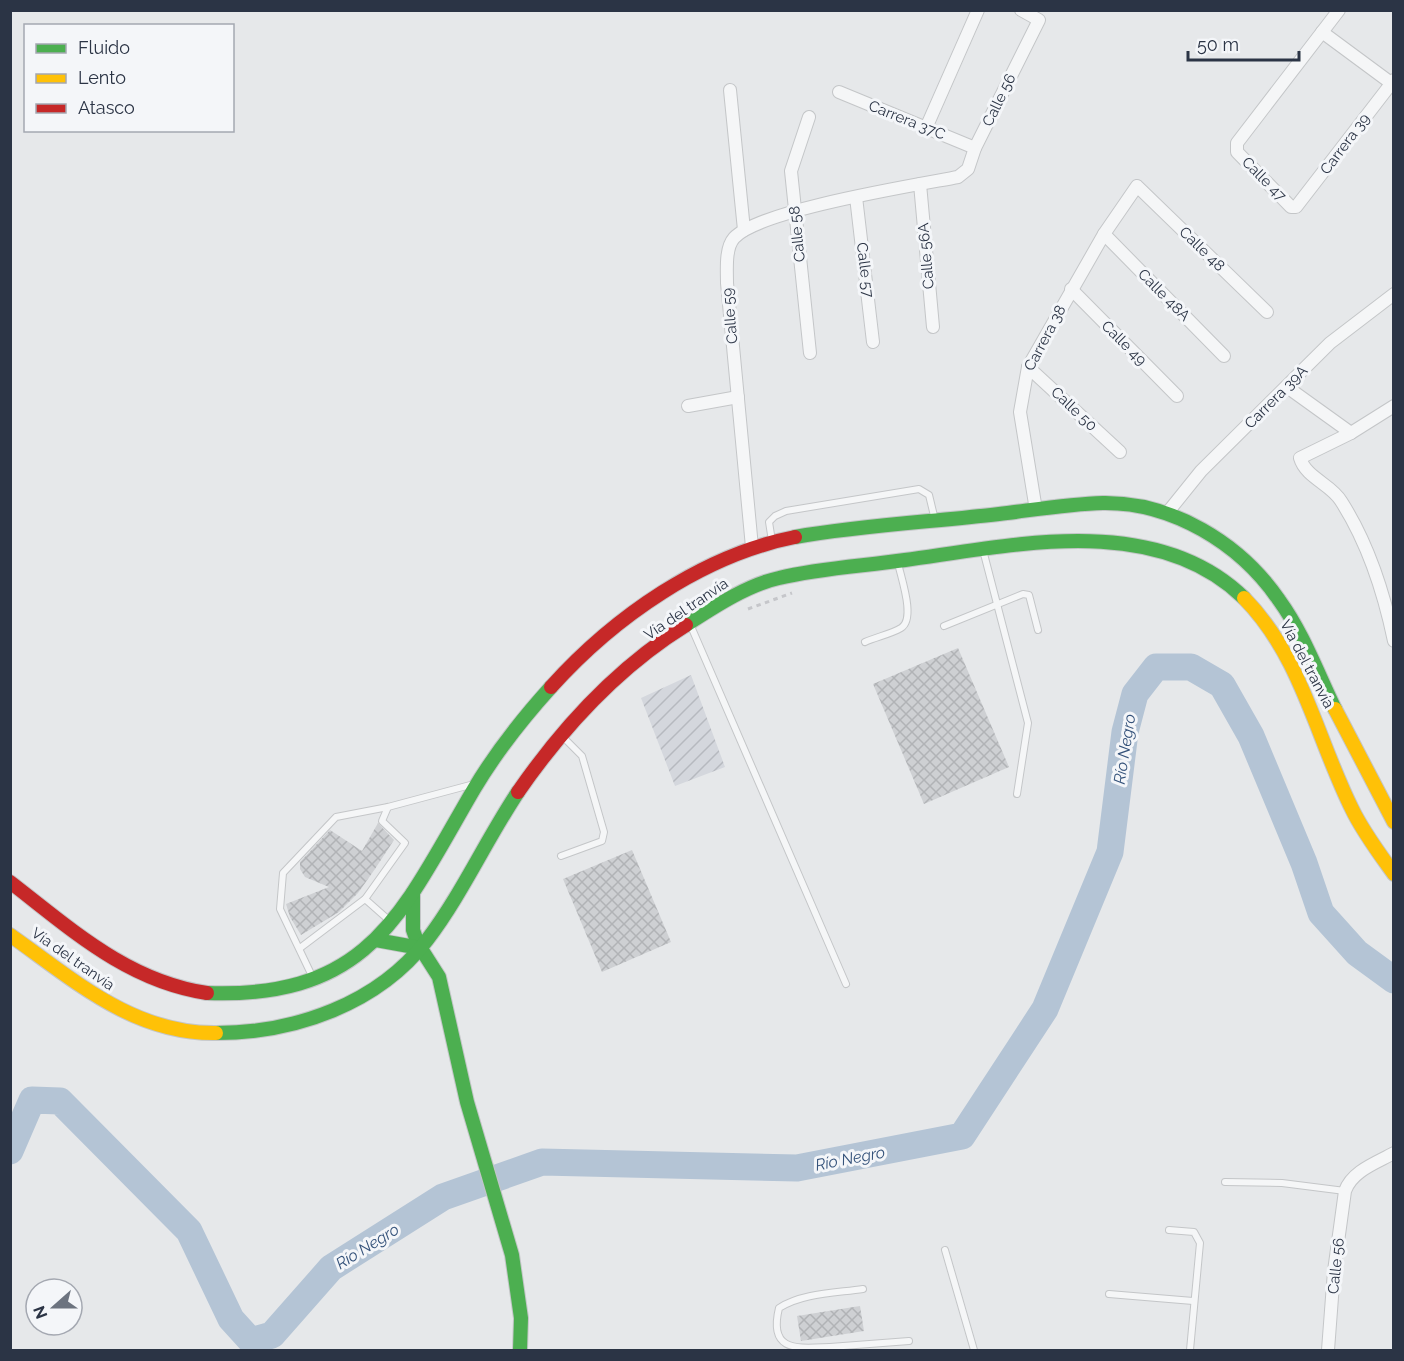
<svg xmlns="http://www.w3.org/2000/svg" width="1404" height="1361" viewBox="0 0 1404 1361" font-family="Raleway,sans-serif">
  <defs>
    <pattern id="industrial-furrows" width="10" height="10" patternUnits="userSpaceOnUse" patternTransform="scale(1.5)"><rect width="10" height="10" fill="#d4d7dd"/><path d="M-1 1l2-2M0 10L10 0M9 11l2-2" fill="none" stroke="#b6b9bf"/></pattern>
    <pattern id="building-cross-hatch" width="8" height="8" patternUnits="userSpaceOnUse" patternTransform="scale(1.5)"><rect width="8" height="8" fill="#ced0d3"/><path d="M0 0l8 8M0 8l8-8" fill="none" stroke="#b1b3b6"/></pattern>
  </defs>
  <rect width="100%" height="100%" fill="#e6e8ea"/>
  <path fill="url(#industrial-furrows)" d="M691,675L725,767L675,786L641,698Z"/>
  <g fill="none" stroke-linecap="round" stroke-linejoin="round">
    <path stroke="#b4c4d5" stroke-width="27" d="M10,1151L32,1100L60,1101L189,1231L231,1319L251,1341L272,1335L331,1268L443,1197L542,1162L797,1168L962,1136L1045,1009L1110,852L1125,732L1135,694L1156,667H1191L1222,685L1251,736L1304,863L1321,913L1357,953L1394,980"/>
  </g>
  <g fill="url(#building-cross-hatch)">
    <path d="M958,648L1009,767L924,804L873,684Z"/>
    <path d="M378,823L394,840L375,869L358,893L339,912L301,935L290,917L286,904L329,887L305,877L300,869V862L330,830L362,851Z"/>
    <path d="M632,850L671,942L602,972L563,879Z"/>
    <path d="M860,1306L864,1331L801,1341L797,1316Z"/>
  </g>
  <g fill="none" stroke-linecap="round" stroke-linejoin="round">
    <g stroke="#c4c6c8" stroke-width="8">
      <g id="lane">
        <path d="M772,541L769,522L775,516L786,511L919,489L929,495L935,520"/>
        <path d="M983,550L1028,723L1017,794"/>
        <path d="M690,624L846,984"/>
        <path d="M944,626L1023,594L1029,595L1038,630"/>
        <path d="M865,642C876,637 891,634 901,628C916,619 901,578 898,563"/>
        <path d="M561,856L602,841L604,832L582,756L562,736"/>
        <path d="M365,899L391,922"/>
        <path d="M300,948L365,899L405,843L382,821L388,807"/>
        <path d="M313,978L280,909L283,873L336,817L388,807L474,784"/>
        <path d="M1225,1182L1282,1183L1345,1191"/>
        <path d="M1169,1230L1194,1232L1200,1243L1190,1350"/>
        <path d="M945,1250L974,1350"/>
        <path d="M1109,1294L1193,1301"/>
        <path d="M830,1347L909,1341"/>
        <path d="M831,1350L830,1347C798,1348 768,1353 779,1308C802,1293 836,1293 863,1289"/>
      </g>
    </g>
    <g stroke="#c4c6c8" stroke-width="14">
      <g id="street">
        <path d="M1339,10L1237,143V152L1291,207H1296L1394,80"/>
        <path d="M1322,32L1391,83"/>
        <path d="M730,90L744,230"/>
        <path d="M839,92L975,148"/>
        <path d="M809,117L791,171L810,353"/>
        <path d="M926,128L978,10"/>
        <path d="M920,184L933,327"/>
        <path d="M856,197L873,342"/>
        <path d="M1104,234L1224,356"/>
        <path d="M1071,289L1177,396"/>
        <path d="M1028,367L1120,452"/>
        <path d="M1287,387L1351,433"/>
        <path d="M688,406L738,397"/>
        <path d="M1394,406L1351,433L1300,458C1306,478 1331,484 1341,501C1368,543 1384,593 1394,641"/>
        <path d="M1036,510L1020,412L1028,367L1104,234L1137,186L1267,312"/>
        <path d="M1168,512L1201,471L1330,343L1394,294"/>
        <path d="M752,547L727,283C727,270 725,248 734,238C759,210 916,185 958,177L968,169L975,148L1039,20L1021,10"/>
        <path d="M1328,1350L1334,1271L1345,1191C1352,1171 1376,1163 1394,1153"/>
      </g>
    </g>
    <g stroke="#c4c6c8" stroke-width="16">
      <g id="fast">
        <path d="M795,537C862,525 931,522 999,514C1033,510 1068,504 1103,503C1172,502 1240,543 1279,600C1303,633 1317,672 1335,709"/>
        <path d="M686,625C714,607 747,585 779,578C820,568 864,566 905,560C1014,545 1156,512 1244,598"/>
        <path d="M413,893V930L418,944L439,977L467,1102L512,1255L521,1318L520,1350"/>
        <path d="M376,940L420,948"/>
        <path d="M207,993C371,999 402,912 474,789C496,752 523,718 551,687"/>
        <path d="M216,1033C295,1033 378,1004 427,940C462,894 486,840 518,792"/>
      </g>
    </g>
    <g stroke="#c4c6c8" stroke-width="16">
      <g id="slow">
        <path d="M1244,598C1302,657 1316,737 1352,809C1363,832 1379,853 1394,874"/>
        <path d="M1335,709L1394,822"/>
        <path d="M10,935C74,980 133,1034 216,1033"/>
      </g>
    </g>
    <g stroke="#c4c6c8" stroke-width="16">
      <g id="jam">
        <path d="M551,687C614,617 703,555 795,537"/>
        <path d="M518,792C563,727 620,666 686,625"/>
        <path d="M10,882C71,929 127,981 207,993"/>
      </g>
    </g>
    <path stroke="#c5c6ca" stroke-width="3" stroke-dasharray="4.5 4.5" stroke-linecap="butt" d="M748,609L792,593"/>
    <use href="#lane" stroke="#f5f6f7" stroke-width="6"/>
    <use href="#street" stroke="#f5f6f7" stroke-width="12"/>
    <use href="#fast" stroke="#4caf50" stroke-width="14"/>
    <use href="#slow" stroke="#ffc107" stroke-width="14"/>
    <use href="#jam" stroke="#c62828" stroke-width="14"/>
  </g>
  <g text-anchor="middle" stroke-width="6" stroke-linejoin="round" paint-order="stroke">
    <g font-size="15" fill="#2b3445" stroke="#f4f6f9">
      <text transform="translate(999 100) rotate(-64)" y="5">Calle 56</text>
      <text transform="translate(907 120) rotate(22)" y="5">Carrera 37C</text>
      <text transform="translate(1345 144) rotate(-53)" y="5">Carrera 39</text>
      <text transform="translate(1264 179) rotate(45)" y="5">Calle 47</text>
      <text transform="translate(797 234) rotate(-96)" y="5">Calle 58</text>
      <text transform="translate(1202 249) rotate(44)" y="5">Calle 48</text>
      <text transform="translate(926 256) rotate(-95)" y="5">Calle 56A</text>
      <text transform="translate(865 270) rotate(83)" y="5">Calle 57</text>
      <text transform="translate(1164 295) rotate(45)" y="5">Calle 48A</text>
      <text transform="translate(730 316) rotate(-95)" y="5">Calle 59</text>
      <text transform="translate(1045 338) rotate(-62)" y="5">Carrera 38</text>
      <text transform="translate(1124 343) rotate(45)" y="5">Calle 49</text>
      <text transform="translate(1276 397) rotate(-45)" y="5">Carrera 39A</text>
      <text transform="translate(1074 409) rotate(43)" y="5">Calle 50</text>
      <text transform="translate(686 609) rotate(-34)" y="5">Vía del tranvía</text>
      <text transform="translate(1307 664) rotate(62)" y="5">Vía del tranvía</text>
      <text transform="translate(73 959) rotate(35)" y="5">Vía del tranvía</text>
      <text transform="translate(1336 1266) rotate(-84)" y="5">Calle 56</text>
    </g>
    <g font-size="16" font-style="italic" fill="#34527a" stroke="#f4f6f9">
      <text transform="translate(1124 749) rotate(-81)" y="6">Río Negro</text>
      <text transform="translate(850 1158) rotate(-11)" y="6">Río Negro</text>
      <text transform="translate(367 1246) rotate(-32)" y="6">Río Negro</text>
    </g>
  </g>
  <rect width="1404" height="1361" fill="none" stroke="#2b3445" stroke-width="24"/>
  <rect x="24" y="24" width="210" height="108" fill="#f4f6f9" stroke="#a4a8b1" stroke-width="1.5"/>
  <rect x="36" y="44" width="30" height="9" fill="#4caf50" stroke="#a4a8b1" stroke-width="1.5"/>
  <text x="78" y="54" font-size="18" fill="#2b3445">Fluido</text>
  <rect x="36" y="74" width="30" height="9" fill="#ffc107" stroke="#a4a8b1" stroke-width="1.5"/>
  <text x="78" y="84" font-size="18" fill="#2b3445">Lento</text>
  <rect x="36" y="104" width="30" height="9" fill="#c62828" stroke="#a4a8b1" stroke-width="1.5"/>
  <text x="78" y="114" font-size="18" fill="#2b3445">Atasco</text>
  <g transform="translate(54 1307) rotate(249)"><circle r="28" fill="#f4f6f9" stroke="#a4a8b1" stroke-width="1.5"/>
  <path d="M0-4.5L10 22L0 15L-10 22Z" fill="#6c737f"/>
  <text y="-9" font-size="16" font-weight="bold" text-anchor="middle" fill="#2b3445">N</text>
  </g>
  <path d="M1188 51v9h111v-9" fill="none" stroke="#2b3445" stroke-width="3"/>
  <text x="1197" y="51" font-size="18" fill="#2b3445" stroke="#f4f6f9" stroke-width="4.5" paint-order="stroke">50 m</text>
</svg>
